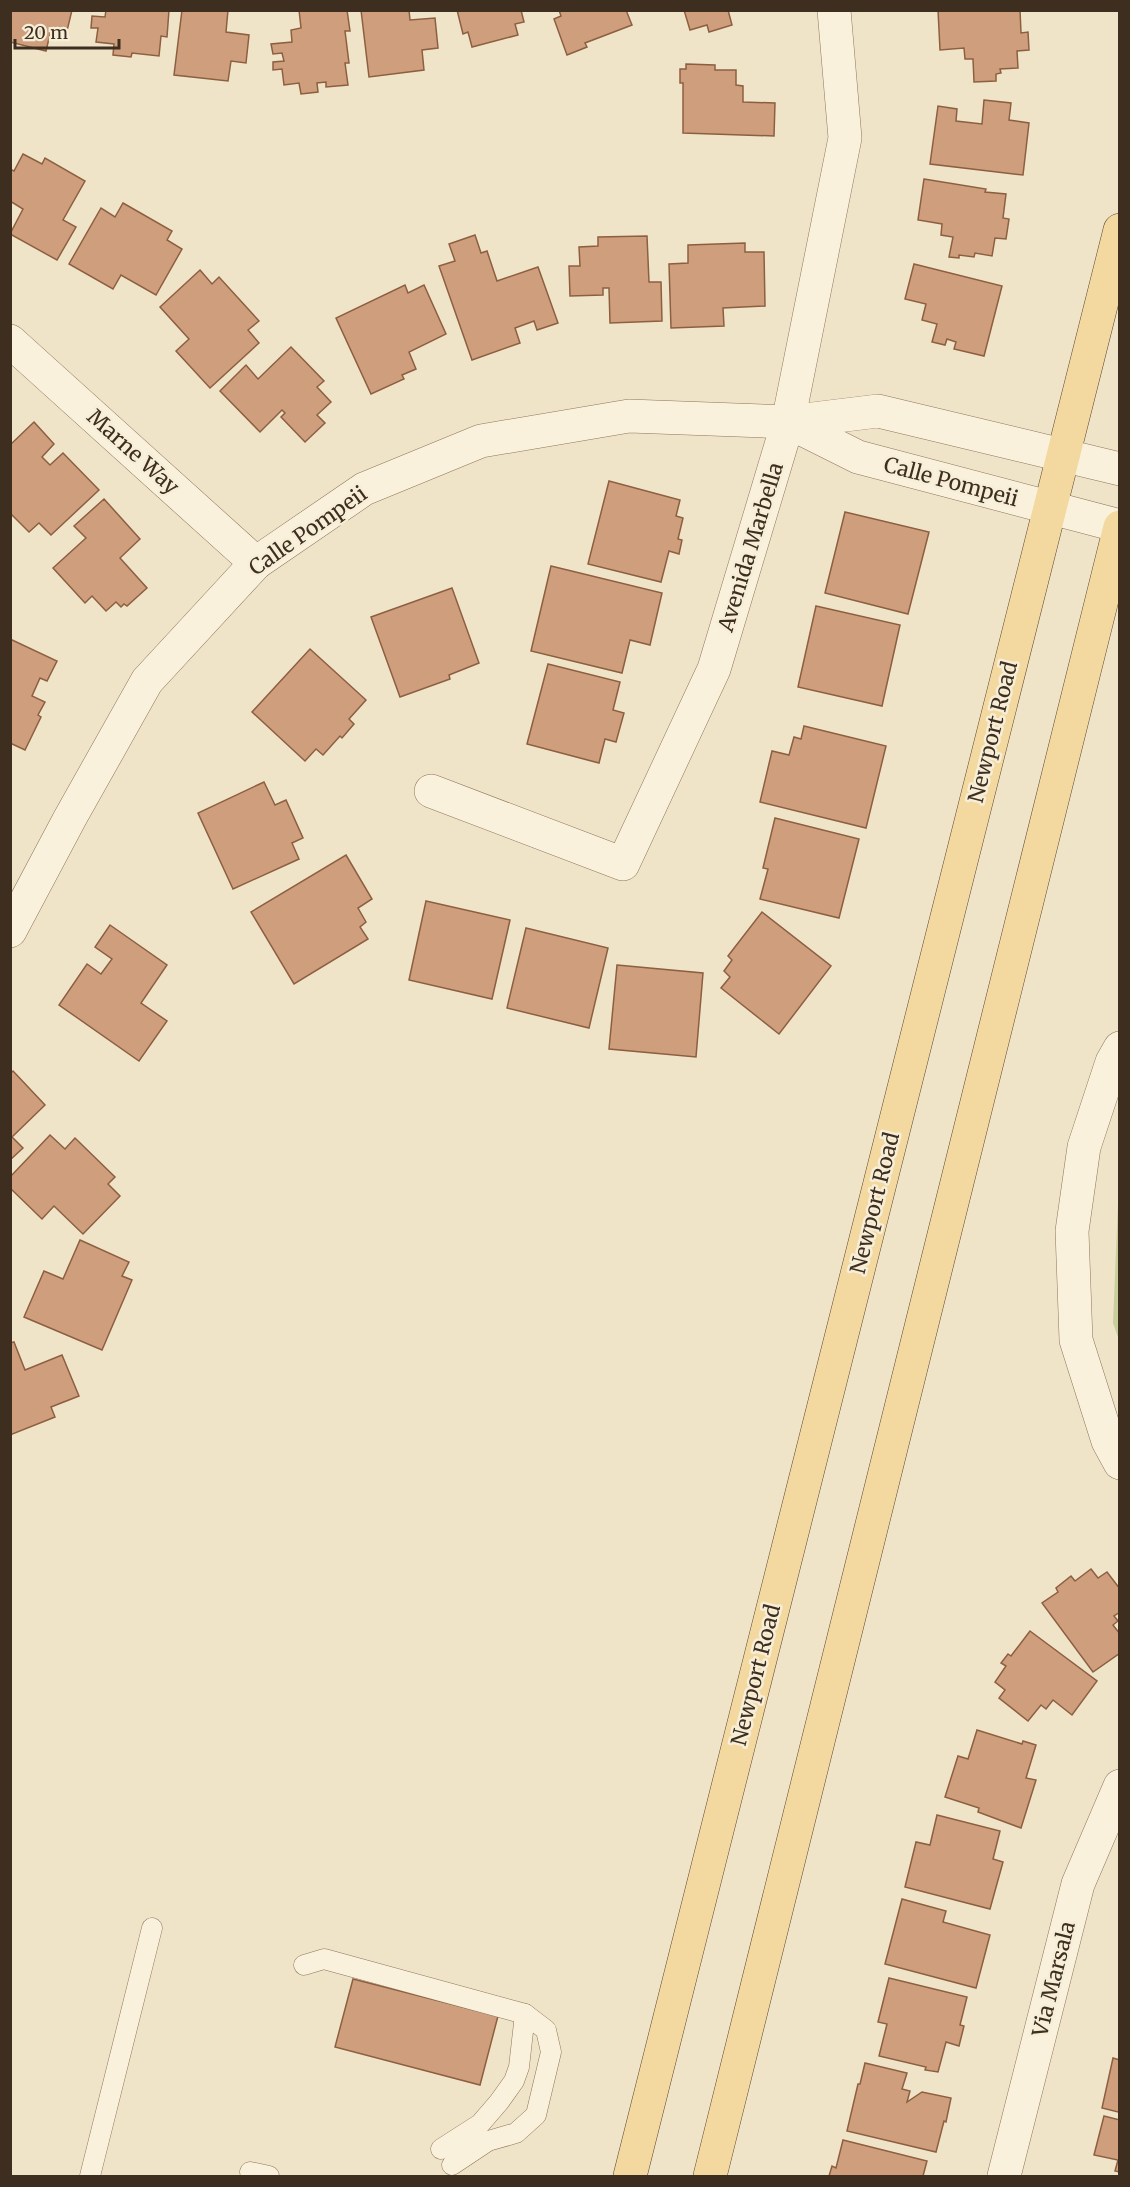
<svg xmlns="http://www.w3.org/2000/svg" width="1130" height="2187" viewBox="0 0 1130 2187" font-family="Merriweather,serif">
  <rect width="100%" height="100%" fill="#f0e4c8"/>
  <path fill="#c9cf9b" d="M1119,1180V1340L1113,1323Z"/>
  <g fill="#cf9f7d" stroke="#8d5f41" stroke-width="1.5">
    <path d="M10,10H72L66,35L51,30L46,51L10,42Z"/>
    <path d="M106,10H169L167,37L161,36L159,56L132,53L131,57L113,55L114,44L96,42L98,28H91L92,16L105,17Z"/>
    <path d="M182,10H228L226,32L249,35L246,63L231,61L228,81L174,75Z"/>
    <path d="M299,10H347L350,31H345L349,63H345L348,85L326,87V82L317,83L318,92L301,94L299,83L284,85L282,69L273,70V62L284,61L282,53L273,54L271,44L292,42L291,30L301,28Z"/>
    <path d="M361,10H409L410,20L435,18L438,48L422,50L424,70L369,77Z"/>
    <path d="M457,10H521L524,22L515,24L518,35L472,47L468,32L463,34Z"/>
    <path d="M559,10H626L632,25L585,43L587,47L567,55L554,19L561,16Z"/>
    <path d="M684,10H728L732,25L709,32L707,25L690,30Z"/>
    <path d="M938,10H1020L1021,33L1028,32L1029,50L1017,51L1018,68L1000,69L1001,73L996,74V81L974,82L973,59H965L964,48L940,50Z"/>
    <path d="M686,64L715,65V70H736V85L743,86V102L775,103L774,136L683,133V83H680V69H686Z"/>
    <path d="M984,100L1011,103L1009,120L1029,123L1023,175L930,164L938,106L957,109L956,121L982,124Z"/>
    <path d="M23,154L42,164L45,158L85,181L63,220L76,227L57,260L10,234L23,209L10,201V169L14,171Z"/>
    <path d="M924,179L986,189L985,192L1006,194L1003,218L1009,219L1006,239L995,238L992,256L975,253L974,257L959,255V258L949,257L953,237L941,235L942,224L918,220Z"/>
    <path d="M123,203L172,231L167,240L182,249L156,295L121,275L113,289L69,264L101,208L115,217Z"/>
    <path d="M475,235L481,253L487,251L497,281L538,267L558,323L537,330L534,321L515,328L520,343L472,360L439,266L455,261L449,244Z"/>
    <path d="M647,236L649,282H661L662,321L610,323L609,288H603V295L570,296L569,266H580L579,247L598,246V237Z"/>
    <path d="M745,243V252H764L765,306L723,308L724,326L671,328L669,264L688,263V245Z"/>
    <path d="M914,264L1002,286L984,356L954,349L956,342L947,339L945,345L932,342L937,324L922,320L926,304L905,299Z"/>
    <path d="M200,270L212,284L219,277L259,321L248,330L259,343L210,388L176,351L189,339L160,307Z"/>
    <path d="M405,285L408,293L424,285L446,334L409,352L416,369L402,375L404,379L371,394L336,318Z"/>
    <path d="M291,347L324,381L317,387L331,402L317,415L325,423L305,442L281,417L285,413L282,410L260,432L220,391L246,365L258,379Z"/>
    <path d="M34,422L54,444L42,457L50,465L63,453L99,490L51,535L39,523L29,532L10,513V445Z"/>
    <path d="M609,481L680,500L676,516L683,518L678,539L682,540L679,554L669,551L661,582L588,564Z"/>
    <path d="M104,499L140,539L120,558L147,588L127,606L124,604L121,607L116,602L106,611L92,596L85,603L53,568L86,538L74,526Z"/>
    <path d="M845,512L929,532L908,614L825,593Z"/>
    <path d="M551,566L662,593L650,645L630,640L622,673L531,651Z"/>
    <path d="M452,588L479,663L449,675L450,679L400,697L371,617Z"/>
    <path d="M816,606L900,625L882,706L798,687Z"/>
    <path d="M10,639L57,661L47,681L40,678L32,696L45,702L38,715L41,717L25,750L10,743Z"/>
    <path d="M310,649L366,700L349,719L354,724L342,738L340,736L323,755L316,749L305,761L252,712Z"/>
    <path d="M548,664L620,682L613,710L624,713L616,742L605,739L599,763L527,744Z"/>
    <path d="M804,726L886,746L866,828L760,802L772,751L789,755L794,737L801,739Z"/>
    <path d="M264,782L275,805L286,800L303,838L292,843L299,859L233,889L198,813Z"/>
    <path d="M775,818L859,839L839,918L760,899L768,869L763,868Z"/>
    <path d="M346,855L372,899L358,908L366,922L360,927L368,939L294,984L251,912Z"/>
    <path d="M426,901L510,920L492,999L409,980Z"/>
    <path d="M762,912L831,966L779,1034L721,988L730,977L724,971L732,960L728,956Z"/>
    <path d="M110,925L167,965L141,1003L167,1021L139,1061L59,1005L87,964L101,974L112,959L95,947Z"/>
    <path d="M526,928L608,948L589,1028L507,1008Z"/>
    <path d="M617,965L703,973L696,1057L609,1049Z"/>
    <path d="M13,1071L45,1105L12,1137L23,1148L10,1160V1074Z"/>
    <path d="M50,1135L65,1149L75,1138L115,1177L108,1184L120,1196L83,1234L54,1206L42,1219L10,1188V1177Z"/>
    <path d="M80,1240L129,1262L122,1276L132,1280L102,1350L24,1317L44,1271L63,1279Z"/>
    <path d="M14,1342L25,1370L62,1355L79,1396L51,1407L55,1417L10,1435V1343Z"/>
    <path d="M1091,1569L1098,1578L1107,1572L1120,1589V1612L1114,1616L1118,1621L1113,1625L1120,1634V1653L1093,1672L1042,1603L1058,1592L1056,1588L1071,1576L1075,1581Z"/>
    <path d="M1030,1631L1097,1681L1072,1715L1053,1700L1046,1709L1041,1705L1028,1721L999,1698L1005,1690L995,1682L1006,1666L1001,1663L1008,1654L1011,1656Z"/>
    <path d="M977,1730L1022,1744L1023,1741L1036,1745L1026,1778L1036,1780L1021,1828L978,1812L979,1808L945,1797L958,1756L968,1759Z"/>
    <path d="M937,1815L1000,1831L993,1859L1003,1862L990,1909L905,1887L916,1842L930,1845Z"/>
    <path d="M902,1899L946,1911L943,1922L990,1935L976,1988L885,1964Z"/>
    <path d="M889,1978L967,1997L960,2025L964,2026L959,2046L946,2042L938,2072L925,2070L926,2067L879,2056L887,2024L878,2022Z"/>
    <path d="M353,1979L498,2016L480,2085L335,2047Z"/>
    <path d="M1113,2058L1120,2060V2110L1118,2112L1102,2108Z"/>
    <path d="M865,2063L907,2073L902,2089L910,2091L907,2102L922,2092L951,2098L946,2122L944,2121L936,2152L847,2131L858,2084H860Z"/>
    <path d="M1104,2116L1120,2120V2172L1115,2171L1118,2160L1094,2155Z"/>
    <path d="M843,2140L927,2161L923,2176H829L832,2166L836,2168Z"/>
  </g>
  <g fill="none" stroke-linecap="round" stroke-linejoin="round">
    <g stroke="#8d765c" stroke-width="21">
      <g id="lane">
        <path d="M304,1965L324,1959L525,2014L546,2030L551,2052L536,2115L516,2133L488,2141L452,2165"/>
        <path d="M441,2149L480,2124L499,2102L514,2081L519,2067L525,2014"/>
        <path d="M250,2172L269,2176"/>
        <path d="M90,2176L152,1928"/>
      </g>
    </g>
    <g stroke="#8d765c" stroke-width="34">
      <g id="street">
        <path d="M10,341L256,563"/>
        <path d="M788,422L858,457L1120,526"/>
        <path d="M431,791L623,864L714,669L788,422L845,138L834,10"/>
        <path d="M10,931L70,818L147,681L256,563L364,489L481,441L629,416L788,422L878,411L1120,469"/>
        <path d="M1120,1048L1112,1062L1084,1147L1072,1231L1076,1340L1108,1441L1120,1463"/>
        <path d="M1004,2176L1078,1884L1120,1786"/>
      </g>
    </g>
    <g stroke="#5b4430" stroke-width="34">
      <g id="primary">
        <path d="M630,2176L1120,230"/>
        <path d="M710,2176L1120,527"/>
      </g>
    </g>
    <use href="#lane" stroke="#faf1dc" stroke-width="20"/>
    <use href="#street" stroke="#faf1dc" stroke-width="33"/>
    <use href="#primary" stroke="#f3d9a0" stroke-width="33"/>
  </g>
  <g text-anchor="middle" stroke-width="5" stroke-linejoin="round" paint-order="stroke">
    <g font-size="21" fill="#3d2e20" stroke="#f7eed8">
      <text transform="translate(133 452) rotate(42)" y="7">Marne Way</text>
      <text transform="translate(951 482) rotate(15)" y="7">Calle Pompeii</text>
      <text transform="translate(308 531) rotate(-35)" y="7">Calle Pompeii</text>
      <text transform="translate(751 547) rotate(-73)" y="7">Avenida Marbella</text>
      <text transform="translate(993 732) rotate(-76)" y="7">Newport Road</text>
      <text transform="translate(875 1203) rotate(-76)" y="7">Newport Road</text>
      <text transform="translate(756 1675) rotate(-76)" y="7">Newport Road</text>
      <text transform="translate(1054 1979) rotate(-76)" y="7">Via Marsala</text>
    </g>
  </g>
  <rect width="1130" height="2187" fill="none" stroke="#3d2e20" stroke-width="24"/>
  <path d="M15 39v9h104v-9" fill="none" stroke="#3d2e20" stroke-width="3"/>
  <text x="24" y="39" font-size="18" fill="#3d2e20" stroke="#f7eed8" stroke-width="4.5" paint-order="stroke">20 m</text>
</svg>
